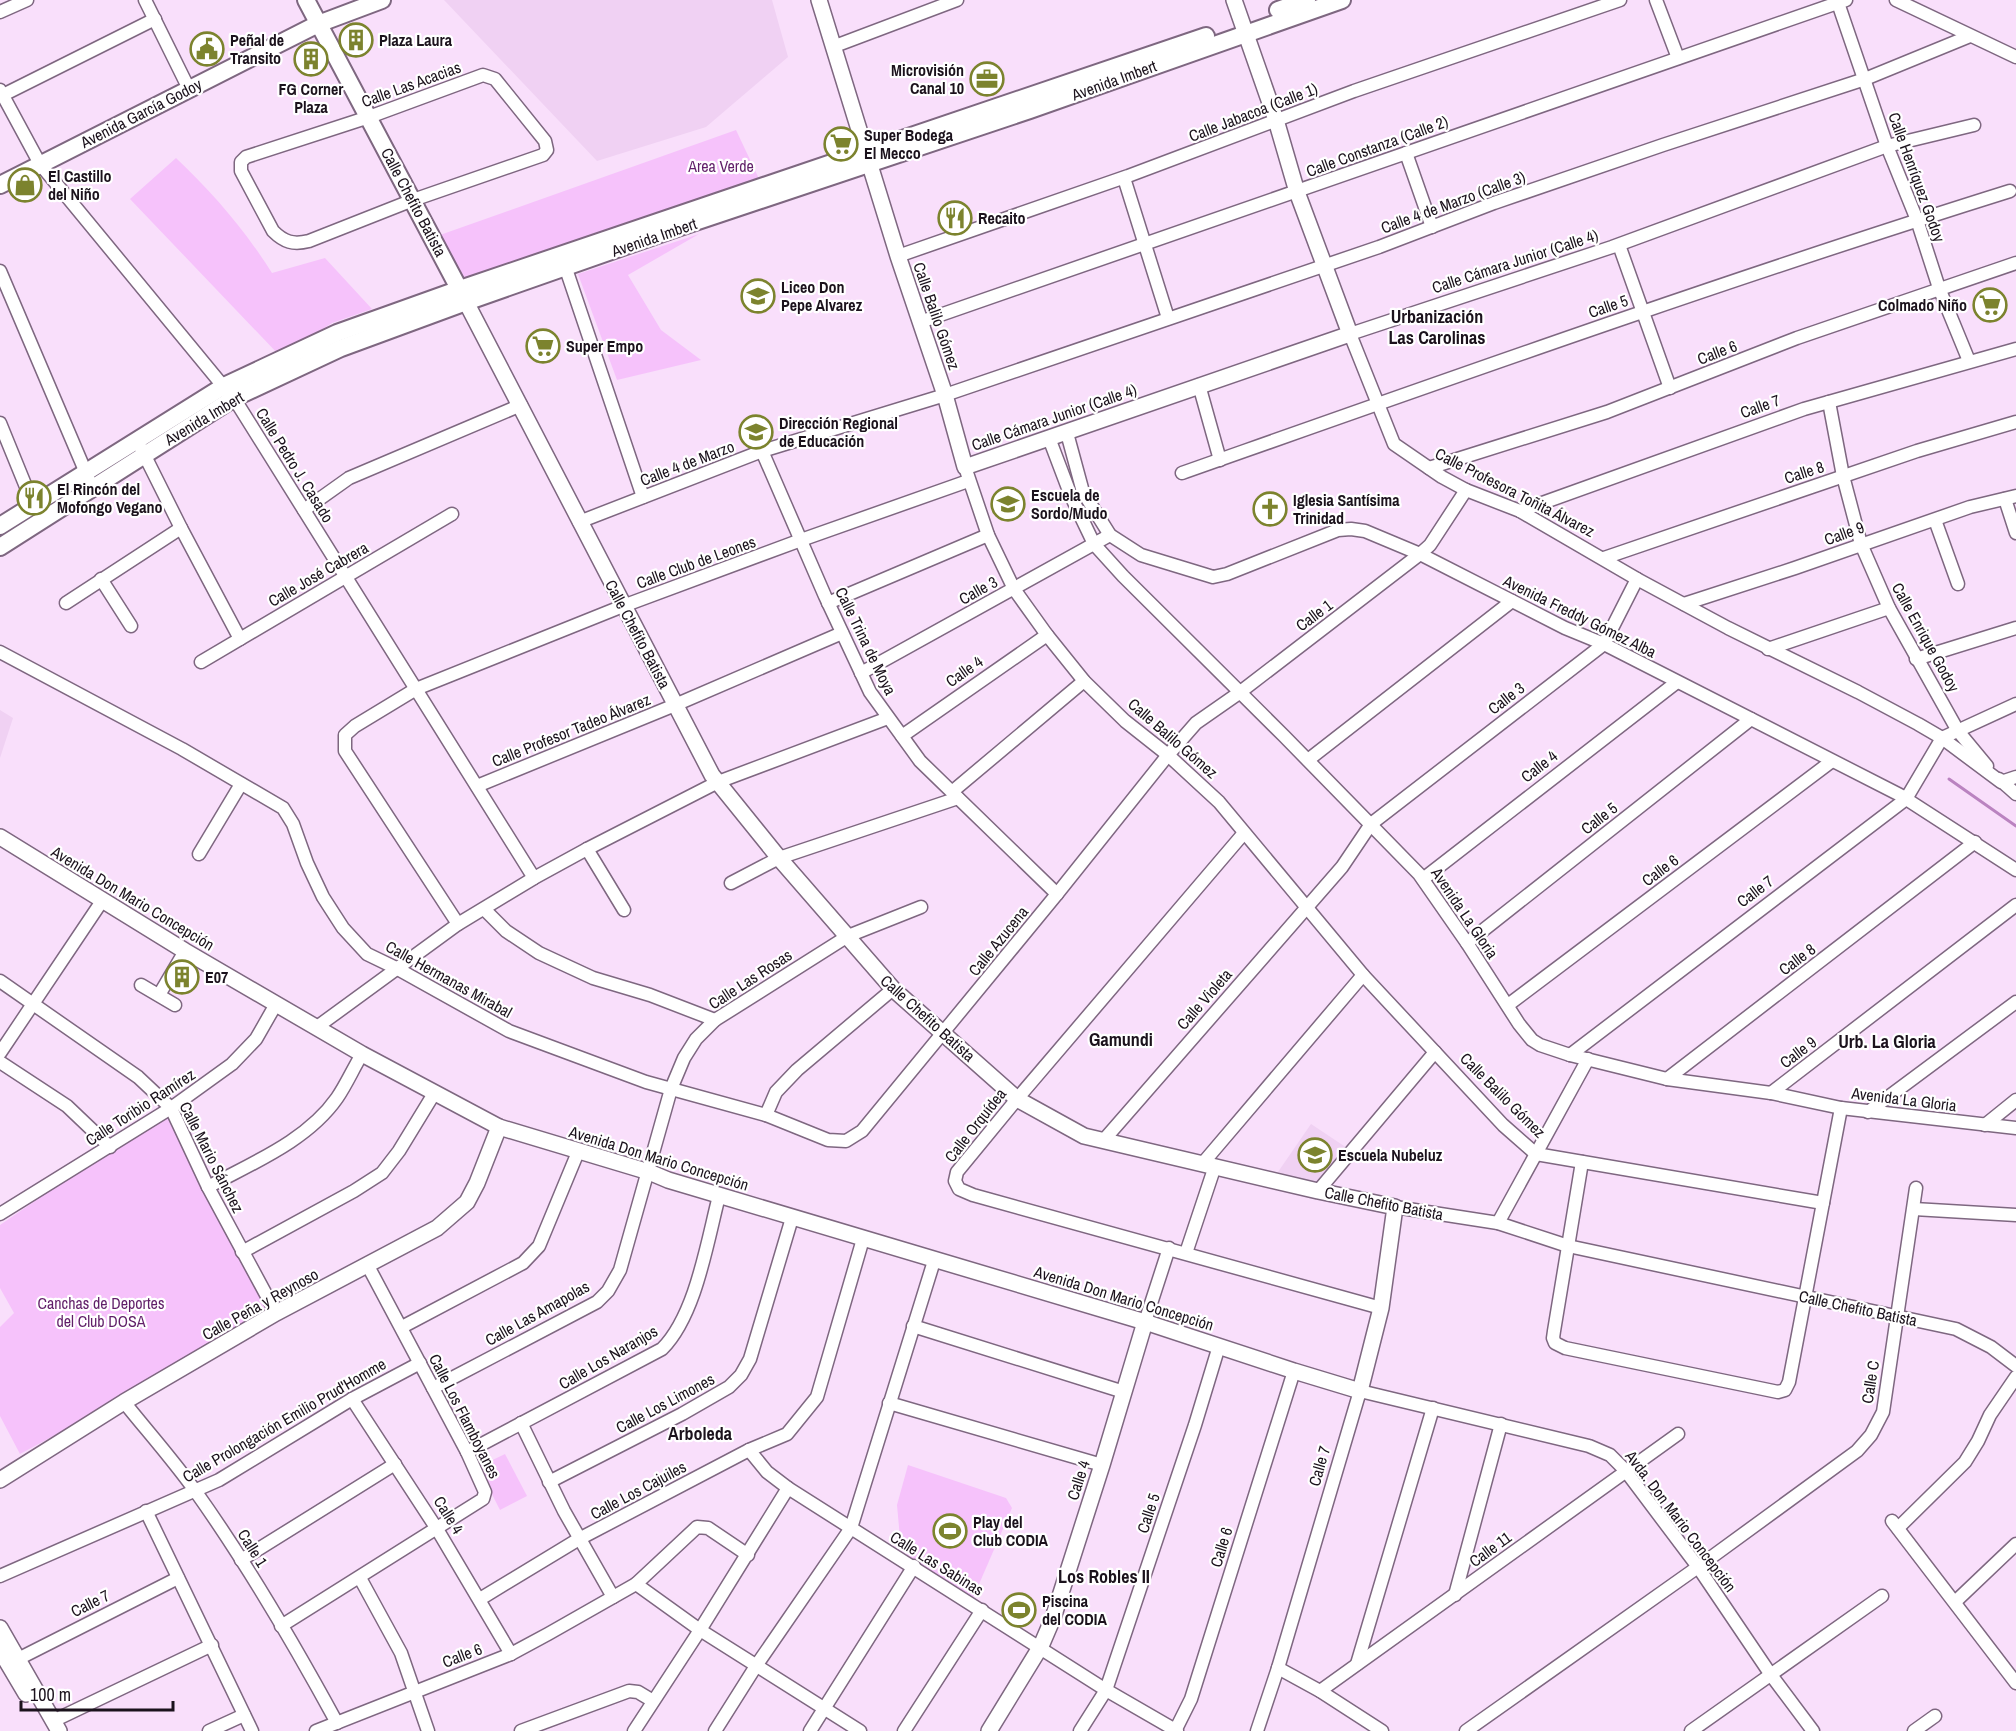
<svg xmlns="http://www.w3.org/2000/svg" width="2016" height="1731" viewBox="0 0 2016 1731" font-family="'Archivo Narrow',sans-serif">
  <rect width="100%" height="100%" fill="#f9dffb"/>
  <g fill="#f0d1f3">
    <path d="M444,0H772L788,57L706,127L597,161Z"/>
    <path d="M0,710L13,718L0,758Z"/>
    <path d="M1311,1124L1347,1148L1318,1186L1278,1172Z"/>
  </g>
  <g fill="#f6c2fb">
    <path d="M736,130L761,183L465,281L449,257L440,235Z"/>
    <path d="M176,158C214,194 244,229 272,273L325,258L372,309L332,323L280,356L130,199Z"/>
    <path d="M699,234L628,275L661,330L701,360L617,380L578,274Z"/>
    <path d="M166,1111L271,1309L217,1348L20,1454L0,1416V1327L14,1313L0,1288V1225Z"/>
    <path d="M505,1454L527,1496L500,1510L478,1467Z"/>
    <path d="M908,1465L1006,1498L1012,1508L973,1598L919,1565L908,1556L900,1538L897,1505Z"/>
  </g>
  <g fill="none" stroke-linecap="round" stroke-linejoin="round">
    <path stroke="#ba83c0" stroke-width="3" d="M1949,779L2016,826"/>
    <g stroke="#7e6780" stroke-width="15">
      <g id="minor">
        <path d="M145,0L189,89"/>
        <path d="M1656,0L1678,58"/>
        <path d="M1896,0L2016,57"/>
        <path d="M1838,3L1887,146L1917,220L1939,288L1969,361"/>
        <path d="M0,12L27,0"/>
        <path d="M835,46L957,0"/>
        <path d="M483,75L495,79L545,141L547,150L543,155L413,200L309,241C293,245 284,242 273,231L241,171V162L246,157L369,117Z"/>
        <path d="M0,90L40,164L237,403L534,878"/>
        <path d="M3,95L155,19"/>
        <path d="M1974,125L1887,146L1612,247L1350,334L1394,444L1442,477L1466,490L1520,511L1637,579L1728,628L1858,692L1918,724L1942,738L2001,782L2016,777"/>
        <path d="M1406,153L1432,227"/>
        <path d="M1124,178L1168,318"/>
        <path d="M1619,245L1670,388"/>
        <path d="M898,256L1128,176L1354,91L1620,0"/>
        <path d="M563,260L643,497"/>
        <path d="M0,271L89,480"/>
        <path d="M920,322L1846,0"/>
        <path d="M1199,385L1220,460"/>
        <path d="M1829,402L1843,476L1861,544L1889,608L1958,731L1987,766"/>
        <path d="M0,423L33,504"/>
        <path d="M1067,433L1083,492L1110,535L1141,555L1213,577L1227,574L1338,530L1351,529L1365,531L1420,554L1565,628L1604,644L1900,795L2016,870"/>
        <path d="M1049,438L1071,496L1094,544L1123,576L1284,736L1419,874L1467,943L1519,1024L1532,1040L1540,1045L1570,1055L1667,1079L1771,1093L1841,1108L2016,1128"/>
        <path d="M141,448L181,528L240,639"/>
        <path d="M762,451L825,596L870,692L920,761L1057,894"/>
        <path d="M965,467L988,535L1014,589L1047,635L1084,681L1125,721L1168,755L1219,802L1363,975L1503,1125L1536,1154L1823,1203"/>
        <path d="M1429,468L1607,412L1797,338L2016,263"/>
        <path d="M1182,473C1457,376 1732,278 2010,191"/>
        <path d="M2005,499L2016,533"/>
        <path d="M304,510L349,478L521,405"/>
        <path d="M1520,511L1804,409L2016,349"/>
        <path d="M1935,520L1958,584"/>
        <path d="M579,522L762,451L945,395L1379,247L1494,203L1663,145L1865,79L1970,36"/>
        <path d="M1604,558L1917,451L2016,422"/>
        <path d="M101,579L131,626"/>
        <path d="M66,603L181,528"/>
        <path d="M828,603L988,535"/>
        <path d="M1684,604L1795,568L1970,507L2016,496"/>
        <path d="M1768,649L1889,608"/>
        <path d="M0,652L182,749L283,808L293,824L307,863L323,897L343,928L367,954L396,968L509,1031L646,1082L766,1115L828,1140L846,1141L862,1131L1057,894L1168,755L1196,723L1239,693L1420,554L1430,545L1466,490"/>
        <path d="M1916,659L2016,628"/>
        <path d="M201,662L452,514"/>
        <path d="M861,673L1110,535"/>
        <path d="M902,736L1047,635"/>
        <path d="M1308,760L1512,601"/>
        <path d="M1999,779L2016,794"/>
        <path d="M477,786L675,705L842,633"/>
        <path d="M953,791L1084,681"/>
        <path d="M1244,833L1017,1099L957,1172L955,1181L959,1189L973,1195L1381,1308"/>
        <path d="M587,849L624,910"/>
        <path d="M199,854L241,784"/>
        <path d="M1423,879L1677,682"/>
        <path d="M731,883L779,858L958,798"/>
        <path d="M484,909L506,931L539,953L593,978L650,995L715,1020"/>
        <path d="M458,924L345,751V735L355,726L416,689L623,606L801,540L968,481"/>
        <path d="M1467,943L1751,719"/>
        <path d="M0,981L138,1077L171,1108L208,1187L276,1313"/>
        <path d="M141,985L175,1005"/>
        <path d="M159,995L185,951"/>
        <path d="M1508,1005L1832,761"/>
        <path d="M317,1027L458,924L534,878L587,849L718,782L888,718"/>
        <path d="M0,1053L102,901"/>
        <path d="M1570,1055L1906,799L1942,738L2016,704"/>
        <path d="M0,1062L67,1106L110,1147"/>
        <path d="M1667,1079L1975,842"/>
        <path d="M1771,1093L2016,905"/>
        <path d="M1868,1112L2016,1002"/>
        <path d="M766,1115L776,1092L797,1070L893,989"/>
        <path d="M1985,1125L2016,1100"/>
        <path d="M1103,1141L1342,867L1371,824L1604,644L1637,579"/>
        <path d="M1582,1162L1554,1331L1553,1338L1555,1343L1565,1348L1778,1392L1785,1390L1789,1382L1841,1108"/>
        <path d="M1203,1163L1363,975"/>
        <path d="M208,1187C252,1163 307,1141 337,1098C346,1085 353,1069 362,1054"/>
        <path d="M1318,1191L1435,1052"/>
        <path d="M1395,1207L1498,1223L1568,1246L1956,1329L1991,1347L2016,1366"/>
        <path d="M1914,1209L2016,1215"/>
        <path d="M0,1214L171,1108L232,1064L256,1039L276,1004"/>
        <path d="M1498,1223L1588,1059"/>
        <path d="M242,1252L354,1191L382,1173L399,1151L435,1092"/>
        <path d="M1186,1253L1215,1166"/>
        <path d="M1145,1322L1169,1248"/>
        <path d="M913,1326L1124,1392"/>
        <path d="M402,1327L523,1263L539,1246L578,1152"/>
        <path d="M433,1388L597,1302L608,1291L620,1270L671,1089L684,1058L696,1039L715,1020L848,936L921,907"/>
        <path d="M352,1399L437,1529L511,1654"/>
        <path d="M124,1402C148,1432 174,1461 196,1492C248,1565 294,1644 337,1723"/>
        <path d="M889,1403L1102,1465"/>
        <path d="M521,1423L564,1511L613,1597"/>
        <path d="M749,1450L767,1472L788,1488L1106,1690L1177,1731"/>
        <path d="M467,1452L662,1349C696,1315 707,1242 719,1196"/>
        <path d="M549,1482L682,1414L729,1387L741,1375L750,1359L792,1218"/>
        <path d="M146,1511L252,1731"/>
        <path d="M1892,1521L2016,1683"/>
        <path d="M1898,1528L1965,1462L1978,1441L1990,1415L2016,1377"/>
        <path d="M241,1560L395,1464"/>
        <path d="M0,1576L219,1480L352,1399L420,1363"/>
        <path d="M360,1578L401,1653L428,1731"/>
        <path d="M636,1584L700,1630L860,1731"/>
        <path d="M1455,1595L1501,1424"/>
        <path d="M480,1599L579,1539L749,1450L787,1434L817,1397L863,1239"/>
        <path d="M1955,1602L2016,1544"/>
        <path d="M281,1626L483,1499L485,1492L467,1452L368,1266"/>
        <path d="M18,1659L178,1578"/>
        <path d="M1357,1664L1433,1408"/>
        <path d="M1278,1668L1320,1691L1382,1731"/>
        <path d="M1320,1691L1678,1434"/>
        <path d="M53,1721L212,1645"/>
        <path d="M209,1731L244,1715"/>
        <path d="M316,1731L511,1654L548,1634L636,1584L697,1527L708,1528L748,1555"/>
        <path d="M521,1731L629,1691L638,1692L653,1701"/>
        <path d="M634,1731L700,1630L788,1488"/>
        <path d="M715,1731L756,1666L851,1528L934,1261"/>
        <path d="M810,1731L914,1566"/>
        <path d="M904,1731L982,1610"/>
        <path d="M1080,1731L1106,1690L1195,1425L1219,1346"/>
        <path d="M1175,1731L1191,1699L1294,1371"/>
        <path d="M1257,1731L1278,1668L1360,1391L1589,1446L1610,1455L1625,1470L1698,1567L1771,1675L1813,1731"/>
        <path d="M1466,1731L1698,1567L1857,1451L1871,1435L1883,1412L1916,1188"/>
        <path d="M1691,1731L1882,1596"/>
        <path d="M1914,1731L1935,1716"/>
      </g>
    </g>
    <g stroke="#7e6780" stroke-width="18">
      <g id="tertiary">
        <path d="M819,0L898,256L945,395L965,467L1350,334L1297,192L1276,120L1234,0"/>
        <path d="M0,837L185,951L362,1054L499,1127L649,1172L668,1180L1145,1322L1294,1371L1360,1391L1381,1308L1395,1207L1318,1191L1084,1136L1017,1099L893,989L779,858L712,775L466,302"/>
        <path d="M0,1480L124,1402L276,1313L437,1228L467,1202L477,1183L499,1127"/>
        <path d="M0,1628L59,1731"/>
        <path d="M0,1650L26,1694"/>
        <path d="M989,1731L1041,1646L1053,1618L1102,1465L1145,1322"/>
      </g>
    </g>
    <g stroke="#7e6780" stroke-width="20">
      <g id="secondary">
        <path d="M306,0L464,298"/>
        <path d="M1278,10L1307,0"/>
        <path d="M0,185L318,24L382,0"/>
        <path d="M0,526L224,386L337,333L460,289L1206,36"/>
        <path d="M0,547L234,398L341,348L466,302L674,229L1030,110L1342,0"/>
      </g>
    </g>
    <use href="#minor" stroke="#fff" stroke-width="12"/>
    <use href="#tertiary" stroke="#fff" stroke-width="15"/>
    <use href="#secondary" stroke="#fff" stroke-width="16"/>
  </g>
  <defs>
    <g id="building-ring" transform="scale(1.725)"><circle r="9.5" fill="#fff" stroke="#7c832e" stroke-width="1.5"/><path d="M-4-6H4V6H1V3H-1V6H-4ZM-2.5-4.3h1.7v1.8h-1.7ZM.8-4.3h1.7v1.8H.8ZM-2.5-1h1.7V.8h-1.7ZM.8-1h1.7V.8H.8Z" fill="#7c832e"/></g>
    <g id="civic-ring" transform="scale(1.725)"><circle r="9.5" fill="#fff" stroke="#7c832e" stroke-width="1.5"/><path d="M-.6-6.5H3V-4.5H.6V-3L4-1V1h2V6H-6V1h2V-1L-.6-3ZM-1.2 2.5V6h2.4V2.5Z" fill="#7c832e"/></g>
    <g id="office-ring" transform="scale(1.725)"><circle r="9.5" fill="#fff" stroke="#7c832e" stroke-width="1.5"/><path d="M-6-3h4V-5.5h4V-3h4V5H-6ZM-1-4.5V-3h2v-1.5ZM-6 0V1H6V0Z" fill="#7c832e"/></g>
    <g id="supermarket-ring" transform="scale(1.725)"><circle r="9.5" fill="#fff" stroke="#7c832e" stroke-width="1.5"/><path d="M-6-5.5h2.5l.6 2H6L4.5 2H-2.5L-4.4-4H-6ZM-1.5 3.2a1.3 1.3 0 1 0 .1 0ZM3 3.2a1.3 1.3 0 1 0 .1 0Z" fill="#7c832e"/></g>
    <g id="shop-ring" transform="scale(1.725)"><circle r="9.5" fill="#fff" stroke="#7c832e" stroke-width="1.5"/><path d="M-5-2.5h2.3a2.7 3.5 0 0 1 5.4 0H5L5.5 6h-11ZM-1.5-2.5h3a1.5 2.3 0 0 0-3 0Z" fill="#7c832e"/></g>
    <g id="restaurant-ring" transform="scale(1.725)"><circle r="9.5" fill="#fff" stroke="#7c832e" stroke-width="1.5"/><path d="M-5-6h1v4h1v-4h1v4h1v-4h1v5L-1.5 .5V6h-2V.5L-5-1ZM5-6V6H3V1.5H1.5Q1.5-4 5-6Z" fill="#7c832e"/></g>
    <g id="school-ring" transform="scale(1.725)"><circle r="9.5" fill="#fff" stroke="#7c832e" stroke-width="1.5"/><path d="M0-5L7-2L0 1L-7-2ZM-4 1L0 2.5L4 1V4Q0 6-4 4Z" fill="#7c832e"/></g>
    <g id="church-ring" transform="scale(1.725)"><circle r="9.5" fill="#fff" stroke="#7c832e" stroke-width="1.5"/><path d="M-1.2-6h2.4v3.5h3.3v2.4h-3.3V6h-2.4V-.1h-3.3v-2.4h3.3Z" fill="#7c832e"/></g>
    <g id="stadium-ring" transform="scale(1.725)"><circle r="9.5" fill="#fff" stroke="#7c832e" stroke-width="1.5"/><path d="M0-5a6.5 5 0 1 0 0 10a6.5 5 0 1 0 0-10ZM-3.5-1.8h7v3.6h-7Z" fill="#7c832e"/></g>
  </defs>
  <g fill-rule="evenodd">
    <use href="#building-ring" x="356" y="40"/>
    <use href="#civic-ring" x="207" y="49"/>
    <use href="#building-ring" x="311" y="59"/>
    <use href="#office-ring" x="987" y="79"/>
    <use href="#supermarket-ring" x="841" y="144"/>
    <use href="#shop-ring" x="25" y="185"/>
    <use href="#restaurant-ring" x="955" y="218"/>
    <use href="#school-ring" x="758" y="296"/>
    <use href="#supermarket-ring" x="1990" y="305"/>
    <use href="#supermarket-ring" x="543" y="346"/>
    <use href="#school-ring" x="756" y="432"/>
    <use href="#restaurant-ring" x="34" y="498"/>
    <use href="#school-ring" x="1008" y="504"/>
    <use href="#church-ring" x="1270" y="509"/>
    <use href="#building-ring" x="182" y="977"/>
    <use href="#school-ring" x="1315" y="1155"/>
    <use href="#stadium-ring" x="950" y="1531"/>
    <use href="#stadium-ring" x="1019" y="1610"/>
  </g>
  <g text-anchor="middle" stroke-width="4.5" stroke-linejoin="round" paint-order="stroke">
    <g font-size="16" font-weight="bold" fill="#1b121c" stroke="#fff" text-anchor="start">
      <text x="230" y="46">Peñal de<tspan x="230" dy="18">Transito</tspan></text>
      <text x="379" y="46">Plaza Laura</text>
      <text x="964" y="76" text-anchor="end">Microvisión<tspan x="964" dy="18">Canal 10</tspan></text>
      <text x="311" y="95" text-anchor="middle">FG Corner<tspan x="311" dy="18">Plaza</tspan></text>
      <text x="864" y="141">Super Bodega<tspan x="864" dy="18">El Mecco</tspan></text>
      <text x="48" y="182">El Castillo<tspan x="48" dy="18">del Niño</tspan></text>
      <text x="978" y="224">Recaito</text>
      <text x="781" y="293">Liceo Don<tspan x="781" dy="18">Pepe Alvarez</tspan></text>
      <text x="1967" y="311" text-anchor="end">Colmado Niño</text>
      <text x="566" y="352">Super Empo</text>
      <text x="779" y="429">Dirección Regional<tspan x="779" dy="18">de Educación</tspan></text>
      <text x="57" y="495">El Rincón del<tspan x="57" dy="18">Mofongo Vegano</tspan></text>
      <text x="1031" y="501">Escuela de<tspan x="1031" dy="18">Sordo/Mudo</tspan></text>
      <text x="1293" y="506">Iglesia Santísima<tspan x="1293" dy="18">Trinidad</tspan></text>
      <text x="205" y="983">E07</text>
      <text x="1338" y="1161">Escuela Nubeluz</text>
      <text x="973" y="1528">Play del<tspan x="973" dy="18">Club CODIA</tspan></text>
      <text x="1042" y="1607">Piscina<tspan x="1042" dy="18">del CODIA</tspan></text>
    </g>
    <g font-size="16" fill="#1b121c" stroke="#fff">
      <text transform="translate(1114 80) rotate(-20)" y="6">Avenida Imbert</text>
      <text transform="translate(411 84) rotate(-20)" y="6">Calle Las Acacias</text>
      <text transform="translate(1253 112) rotate(-21)" y="6">Calle Jabacoa (Calle 1)</text>
      <text transform="translate(141 113) rotate(-27)" y="6">Avenida García Godoy</text>
      <text transform="translate(1377 146) rotate(-20)" y="6">Calle Constanza (Calle 2)</text>
      <text transform="translate(1917 177) rotate(70)" y="6">Calle Henríquez Godoy</text>
      <text transform="translate(414 202) rotate(62)" y="6">Calle Chefito Batista</text>
      <text transform="translate(1453 202) rotate(-20)" y="6">Calle 4 de Marzo (Calle 3)</text>
      <text transform="translate(654 237) rotate(-19)" y="6">Avenida Imbert</text>
      <text transform="translate(1515 261) rotate(-18)" y="6">Calle Cámara Junior (Calle 4)</text>
      <text transform="translate(1608 306) rotate(-19)" y="6">Calle 5</text>
      <text transform="translate(937 316) rotate(71)" y="6">Calle Balilo Gómez</text>
      <text transform="translate(1717 352) rotate(-21)" y="6">Calle 6</text>
      <text transform="translate(1760 406) rotate(-20)" y="6">Calle 7</text>
      <text transform="translate(1054 417) rotate(-19)" y="6">Calle Cámara Junior (Calle 4)</text>
      <text transform="translate(204 418) rotate(-31)" y="6">Avenida Imbert</text>
      <text transform="translate(687 463) rotate(-21)" y="6">Calle 4 de Marzo</text>
      <text transform="translate(295 465) rotate(58)" y="6">Calle Pedro J. Casado</text>
      <text transform="translate(1804 472) rotate(-18)" y="6">Calle 8</text>
      <text transform="translate(1515 492) rotate(27)" y="6">Calle Profesora Toñita Álvarez</text>
      <text transform="translate(1844 533) rotate(-20)" y="6">Calle 9</text>
      <text transform="translate(696 562) rotate(-20)" y="6">Calle Club de Leones</text>
      <text transform="translate(318 574) rotate(-30)" y="6">Calle José Cabrera</text>
      <text transform="translate(978 590) rotate(-29)" y="6">Calle 3</text>
      <text transform="translate(1314 615) rotate(-37)" y="6">Calle 1</text>
      <text transform="translate(1580 616) rotate(26)" y="6">Avenida Freddy Gómez Alba</text>
      <text transform="translate(638 634) rotate(62)" y="6">Calle Chefito Batista</text>
      <text transform="translate(1926 637) rotate(61)" y="6">Calle Enrique Godoy</text>
      <text transform="translate(866 641) rotate(64)" y="6">Calle Trina de Moya</text>
      <text transform="translate(964 671) rotate(-35)" y="6">Calle 4</text>
      <text transform="translate(1506 698) rotate(-38)" y="6">Calle 3</text>
      <text transform="translate(571 730) rotate(-22)" y="6">Calle Profesor Tadeo Álvarez</text>
      <text transform="translate(1173 738) rotate(41)" y="6">Calle Balilo Gómez</text>
      <text transform="translate(1539 766) rotate(-38)" y="6">Calle 4</text>
      <text transform="translate(1599 818) rotate(-38)" y="6">Calle 5</text>
      <text transform="translate(1660 870) rotate(-37)" y="6">Calle 6</text>
      <text transform="translate(1755 891) rotate(-37)" y="6">Calle 7</text>
      <text transform="translate(133 898) rotate(31)" y="6">Avenida Don Mario Concepción</text>
      <text transform="translate(1465 913) rotate(56)" y="6">Avenida La Gloria</text>
      <text transform="translate(998 941) rotate(-51)" y="6">Calle Azucena</text>
      <text transform="translate(1797 959) rotate(-37)" y="6">Calle 8</text>
      <text transform="translate(449 979) rotate(29)" y="6">Calle Hermanas Mirabal</text>
      <text transform="translate(750 979) rotate(-33)" y="6">Calle Las Rosas</text>
      <text transform="translate(1204 999) rotate(-49)" y="6">Calle Violeta</text>
      <text transform="translate(928 1018) rotate(42)" y="6">Calle Chefito Batista</text>
      <text transform="translate(1798 1052) rotate(-37)" y="6">Calle 9</text>
      <text transform="translate(1503 1095) rotate(45)" y="6">Calle Balilo Gómez</text>
      <text transform="translate(1904 1099) rotate(7)" y="6">Avenida La Gloria</text>
      <text transform="translate(140 1107) rotate(-33)" y="6">Calle Toribio Ramírez</text>
      <text transform="translate(975 1125) rotate(-52)" y="6">Calle Orquídea</text>
      <text transform="translate(212 1157) rotate(63)" y="6">Calle Mario Sánchez</text>
      <text transform="translate(659 1158) rotate(17)" y="6">Avenida Don Mario Concepción</text>
      <text transform="translate(1384 1203) rotate(11)" y="6">Calle Chefito Batista</text>
      <text transform="translate(1124 1298) rotate(17)" y="6">Avenida Don Mario Concepción</text>
      <text transform="translate(260 1304) rotate(-29)" y="6">Calle Peña y Reynoso</text>
      <text transform="translate(1858 1308) rotate(12)" y="6">Calle Chefito Batista</text>
      <text transform="translate(537 1313) rotate(-29)" y="6">Calle Las Amapolas</text>
      <text transform="translate(608 1357) rotate(-30)" y="6">Calle Los Naranjos</text>
      <text transform="translate(1870 1382) rotate(-81)" y="6">Calle C</text>
      <text transform="translate(665 1403) rotate(-28)" y="6">Calle Los Limones</text>
      <text transform="translate(465 1416) rotate(63)" y="6">Calle Los Flamboyanes</text>
      <text transform="translate(284 1420) rotate(-30)" y="6">Calle Prolongación Emilio Prud'Homme</text>
      <text transform="translate(1319 1466) rotate(-74)" y="6">Calle 7</text>
      <text transform="translate(1078 1480) rotate(-72)" y="6">Calle 4</text>
      <text transform="translate(638 1490) rotate(-28)" y="6">Calle Los Cajuiles</text>
      <text transform="translate(1148 1513) rotate(-72)" y="6">Calle 5</text>
      <text transform="translate(449 1515) rotate(58)" y="6">Calle 4</text>
      <text transform="translate(1681 1521) rotate(53)" y="6">Avda. Don Mario Concepción</text>
      <text transform="translate(1221 1547) rotate(-73)" y="6">Calle 6</text>
      <text transform="translate(253 1548) rotate(58)" y="6">Calle 1</text>
      <text transform="translate(1490 1549) rotate(-36)" y="6">Calle 11</text>
      <text transform="translate(937 1563) rotate(32)" y="6">Calle Las Sabinas</text>
      <text transform="translate(90 1603) rotate(-27)" y="6">Calle 7</text>
      <text transform="translate(462 1655) rotate(-21)" y="6">Calle 6</text>
    </g>
    <g font-size="16" fill="#611f69" stroke="#fff">
      <text x="721" y="172">Area Verde</text>
      <text x="101" y="1309">Canchas de Deportes<tspan x="101" dy="18">del Club DOSA</tspan></text>
    </g>
    <g font-size="18" font-weight="bold" fill="#1b121c" stroke="#fff">
      <text x="1437" y="323">Urbanización<tspan x="1437" dy="21">Las Carolinas</tspan></text>
      <text x="1121" y="1046">Gamundi</text>
      <text x="1887" y="1048">Urb. La Gloria</text>
      <text x="700" y="1440">Arboleda</text>
      <text x="1104" y="1583">Los Robles II</text>
    </g>
  </g>
  <path d="M21 1701v9h152v-9" fill="none" stroke="#1b121c" stroke-width="3"/>
  <text x="30" y="1701" font-size="18" fill="#1b121c" stroke="#ffffff" stroke-width="4.5" paint-order="stroke">100 m</text>
</svg>
